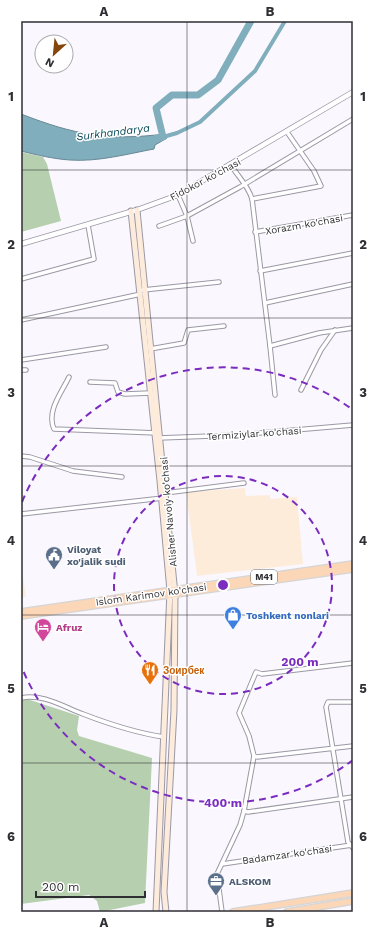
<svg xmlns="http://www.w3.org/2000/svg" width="374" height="933" viewBox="0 0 374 933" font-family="'Work Sans',sans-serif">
  <rect width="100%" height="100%" fill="#faf8fe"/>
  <path fill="#feecdb" d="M245,488L246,496L270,495V499L297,497L303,564L197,576L186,492Z"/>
  <path fill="#f9eed9" d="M21,563L26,597H21Z"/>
  <g fill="#b6cfae">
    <path d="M21,152L43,157L47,164L61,221L21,232Z"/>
    <path d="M21,697L79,716L77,730L79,736L152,758L145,903L100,912L97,901L89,895L21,904Z"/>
  </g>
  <path fill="#81aebd" stroke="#688894" d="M21,114C75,135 108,141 165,134L167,138L155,145L154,149C127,154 98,162 70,160C54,159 37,155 21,151Z"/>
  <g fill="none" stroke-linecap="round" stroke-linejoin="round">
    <path stroke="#81aebd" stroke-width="4" d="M163,137L177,133L200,122L255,71L285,21"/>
    <path stroke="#81aebd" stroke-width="7" d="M157,138L163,137L156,108L172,95H198L218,80L251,21"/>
    <g stroke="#9b98a5" stroke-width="5.5">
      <g id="minor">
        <path d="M231,165C238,177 248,185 252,199"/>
        <path d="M178,195L187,216L240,187L353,119"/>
        <path d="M159,226L187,216L193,241"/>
        <path d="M255,232L353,215"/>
        <path d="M260,271L353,253"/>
        <path d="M21,279L94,259L88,225"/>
        <path d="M143,290L219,282"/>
        <path d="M265,303L353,284"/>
        <path d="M21,320L141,294"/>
        <path d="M270,346L319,333L353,328"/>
        <path d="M150,349L184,343L188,330L224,326"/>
        <path d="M21,360L106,347"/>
        <path d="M21,370H26"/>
        <path d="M69,377C62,392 46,411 54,429L157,433"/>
        <path d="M90,382L115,383L118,392L125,394L151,393"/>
        <path d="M301,390L321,350L335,330"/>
        <path d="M275,395L270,346L252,199L321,186L314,171L287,132"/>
        <path d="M159,438L238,435L353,425"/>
        <path d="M21,456L30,457L73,471L122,477"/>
        <path d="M165,493L244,483"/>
        <path d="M21,514L163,498"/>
        <path d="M21,698C42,693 64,707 83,714C109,724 136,733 164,737"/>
        <path d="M353,702H328L326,707L348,842L353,848"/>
        <path d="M254,756L257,757L353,746"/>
        <path d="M244,811L248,812L353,797"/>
        <path d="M222,864L352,845"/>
        <path d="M222,912L217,874L240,825L244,811L254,756L249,736L239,713L256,672L262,674L353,663"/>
      </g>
    </g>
    <g stroke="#9b98a5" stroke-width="6">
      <path id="tertiary" d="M21,244L137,210L178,195L353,92"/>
    </g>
    <g stroke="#9b98a5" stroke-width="7">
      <g id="secondary">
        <path d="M137,210L175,594L174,710L164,892L166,912"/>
        <path d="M131,211L160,481L170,591L156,912"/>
      </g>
    </g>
    <g stroke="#d5d5d6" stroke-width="8">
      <g id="primary">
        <path d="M21,612L353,564"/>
        <path d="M21,616L353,569"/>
        <path d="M233,912L353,893"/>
        <path d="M287,912L353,901"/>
      </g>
    </g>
    <use href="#minor" stroke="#fff" stroke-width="3.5"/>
    <use href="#tertiary" stroke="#fff" stroke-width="4.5"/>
    <use href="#secondary" stroke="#fdebdb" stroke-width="5"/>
    <use href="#primary" stroke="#fbd6b7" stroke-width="5.5"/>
  </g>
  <path fill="none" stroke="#2f2e33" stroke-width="1" stroke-opacity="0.55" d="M187,21V912M21,170H353M21,318H353M21,466H353M21,615H353M21,763H353"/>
  <g fill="none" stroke="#7b2cbf" stroke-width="2" stroke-dasharray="7 5">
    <circle cx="223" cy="585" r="109"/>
    <path d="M353 760A218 218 0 0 1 22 668M22 502A218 218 0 0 1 353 410"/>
  </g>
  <defs>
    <g id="civic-pin" transform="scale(0.9)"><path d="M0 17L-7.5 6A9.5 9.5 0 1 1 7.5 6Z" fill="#5c6f8a" stroke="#fff"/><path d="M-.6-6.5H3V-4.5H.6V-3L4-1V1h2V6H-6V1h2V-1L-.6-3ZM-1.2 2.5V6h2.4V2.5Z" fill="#fff"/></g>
    <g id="shop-pin" transform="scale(0.9)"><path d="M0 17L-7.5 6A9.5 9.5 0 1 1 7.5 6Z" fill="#3f7fe0" stroke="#fff"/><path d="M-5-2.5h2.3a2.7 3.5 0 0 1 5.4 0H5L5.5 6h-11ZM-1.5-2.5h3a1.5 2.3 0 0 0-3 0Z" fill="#fff"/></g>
    <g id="hotel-pin" transform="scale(0.9)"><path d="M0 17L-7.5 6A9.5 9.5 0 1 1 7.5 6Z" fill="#d1479c" stroke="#fff"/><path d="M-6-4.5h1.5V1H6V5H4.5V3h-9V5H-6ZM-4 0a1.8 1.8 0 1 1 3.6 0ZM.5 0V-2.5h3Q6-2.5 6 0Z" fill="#fff"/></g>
    <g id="restaurant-pin" transform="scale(0.9)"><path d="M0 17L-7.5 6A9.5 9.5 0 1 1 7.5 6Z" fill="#e8710a" stroke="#fff"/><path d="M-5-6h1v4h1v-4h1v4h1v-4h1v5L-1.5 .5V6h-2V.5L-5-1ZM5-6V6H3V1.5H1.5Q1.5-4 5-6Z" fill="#fff"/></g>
    <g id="office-pin" transform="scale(0.9)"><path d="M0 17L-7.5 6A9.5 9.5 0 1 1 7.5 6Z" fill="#5c6f8a" stroke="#fff"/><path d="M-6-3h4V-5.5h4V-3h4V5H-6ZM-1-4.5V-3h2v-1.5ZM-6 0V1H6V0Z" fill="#fff"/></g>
  </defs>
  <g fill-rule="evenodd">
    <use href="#civic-pin" x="54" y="555"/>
    <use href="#shop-pin" x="233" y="615"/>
    <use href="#hotel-pin" x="43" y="627"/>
    <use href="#restaurant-pin" x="150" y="670"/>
    <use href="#office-pin" x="216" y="881"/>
  </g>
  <g text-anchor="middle" stroke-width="3" stroke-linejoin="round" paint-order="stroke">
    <rect fill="#fff" stroke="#6d6d70" stroke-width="1" x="251" y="570" width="26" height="14" rx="3"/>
    <g font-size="9" font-weight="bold" fill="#2f2e33">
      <text x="264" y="580">M41</text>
    </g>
    <g font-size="10" fill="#2f2e33" stroke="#fff">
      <text transform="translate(205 179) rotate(-28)" y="4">Fidokor ko'chasi</text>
      <text transform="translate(304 224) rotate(-10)" y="4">Xorazm ko'chasi</text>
      <text transform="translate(254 433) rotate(-4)" y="4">Termiziylar ko'chasi</text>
      <text transform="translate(168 512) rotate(-95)" y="4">Alisher Navoiy ko’chasi</text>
      <text transform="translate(151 594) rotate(-8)" y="4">Islom Karimov ko'chasi</text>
      <text transform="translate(287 854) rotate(-8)" y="4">Badamzar ko'chasi</text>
    </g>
    <g font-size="10" font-weight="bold" fill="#4e5e75" stroke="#fff" text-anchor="start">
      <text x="67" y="553">Viloyat<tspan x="67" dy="12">xo'jalik sudi</tspan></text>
      <text x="229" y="885">ALSKOM</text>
    </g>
    <g font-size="10" font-weight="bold" fill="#366cbe" stroke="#fff" text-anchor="start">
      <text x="246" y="619">Toshkent nonlari</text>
    </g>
    <g font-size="10" font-weight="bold" fill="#b23c85" stroke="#fff" text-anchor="start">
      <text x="56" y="631">Afruz</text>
    </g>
    <g font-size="10" font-weight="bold" fill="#c56008" stroke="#fff" text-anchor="start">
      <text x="163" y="674">Зоирбек</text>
    </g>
    <g font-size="11" font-style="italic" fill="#004555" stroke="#fff">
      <text transform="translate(113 132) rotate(-7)" y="4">Surkhandarya</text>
    </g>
  </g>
  <circle cx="223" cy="585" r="6" fill="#7b2cbf" stroke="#fff" stroke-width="2"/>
  <g font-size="12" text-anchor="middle" font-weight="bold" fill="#7b2cbf" stroke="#fff" stroke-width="3" stroke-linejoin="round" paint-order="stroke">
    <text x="300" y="666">200 m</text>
    <text x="223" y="807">400 m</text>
  </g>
  <rect width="374" height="933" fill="none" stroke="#ffffff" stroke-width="44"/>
  <g transform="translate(54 54) rotate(207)"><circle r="19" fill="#ffffff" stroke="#acabad"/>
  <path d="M0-3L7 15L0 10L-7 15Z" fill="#85460b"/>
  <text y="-6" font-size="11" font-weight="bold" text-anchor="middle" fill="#2f2e33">N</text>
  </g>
  <path d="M36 891v6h109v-6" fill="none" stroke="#2f2e33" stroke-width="2"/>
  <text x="42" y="891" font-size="12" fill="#2f2e33" stroke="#ffffff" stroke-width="3" paint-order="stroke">200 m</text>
  <rect x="22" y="22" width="330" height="889" fill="none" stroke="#2f2e33" stroke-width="1.5"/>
  <g font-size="13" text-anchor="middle" font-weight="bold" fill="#2f2e33">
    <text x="104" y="16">A</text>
    <text x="270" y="16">B</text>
    <text x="11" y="101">1</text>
    <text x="363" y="101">1</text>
    <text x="11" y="249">2</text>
    <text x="363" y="249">2</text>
    <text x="11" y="397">3</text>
    <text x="363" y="397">3</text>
    <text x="11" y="545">4</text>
    <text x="363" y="545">4</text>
    <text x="11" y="693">5</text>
    <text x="363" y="693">5</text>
    <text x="11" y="841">6</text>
    <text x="363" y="841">6</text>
    <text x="104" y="927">A</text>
    <text x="270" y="927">B</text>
  </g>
</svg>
